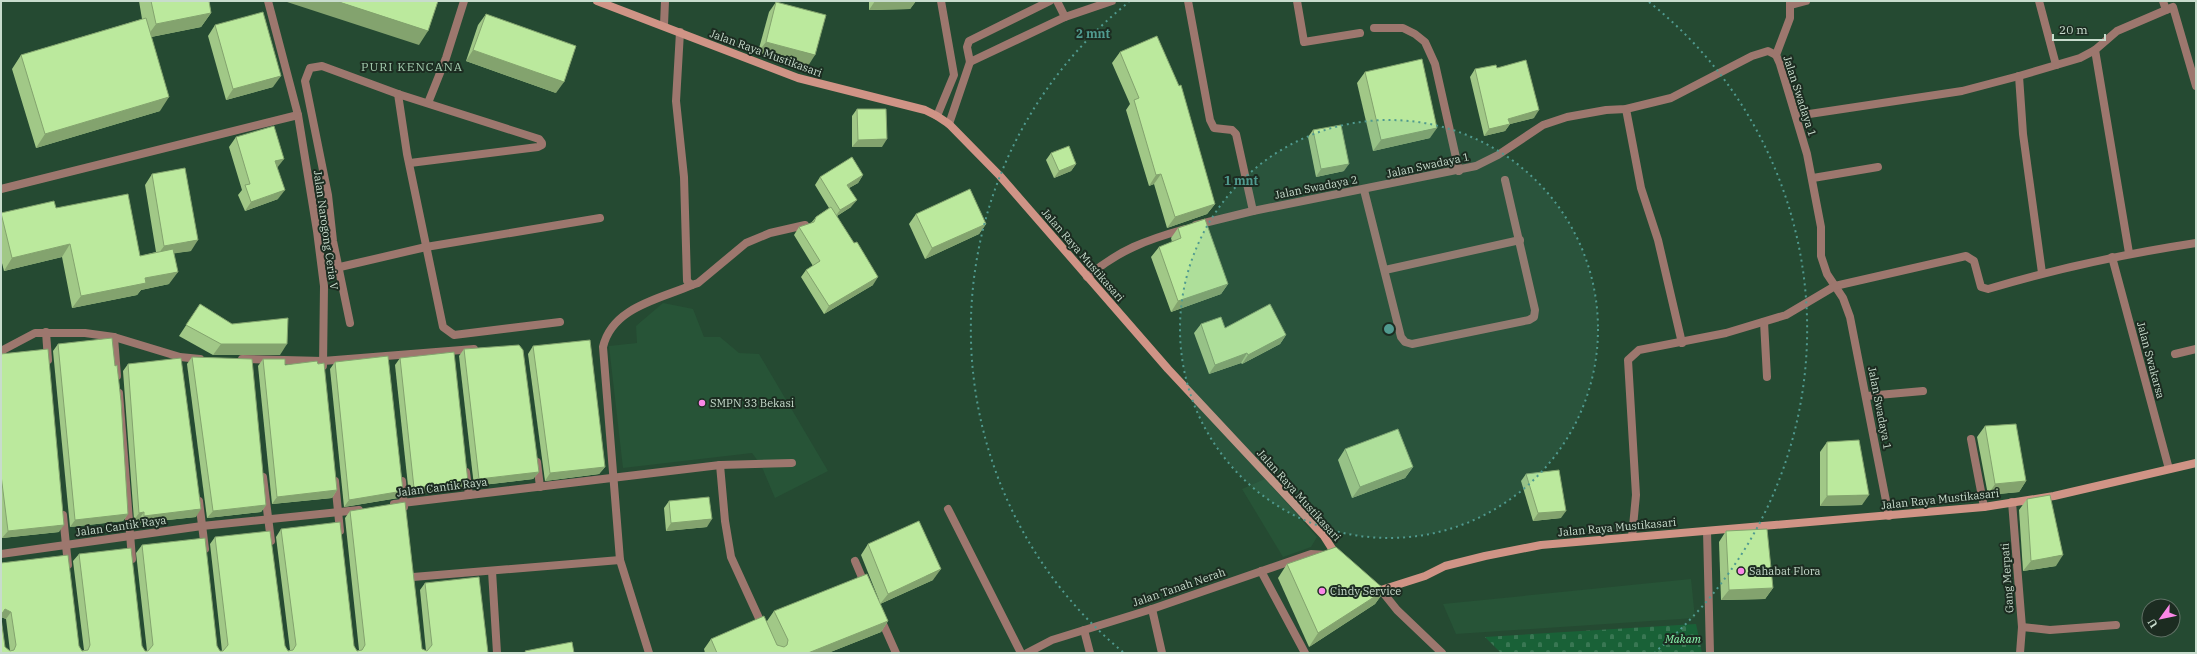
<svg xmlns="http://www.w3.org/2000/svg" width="2197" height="654" viewBox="0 0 2197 654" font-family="'IBM Plex Serif',serif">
  <defs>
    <pattern id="cemetery-stones" width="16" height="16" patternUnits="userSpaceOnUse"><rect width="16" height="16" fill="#196137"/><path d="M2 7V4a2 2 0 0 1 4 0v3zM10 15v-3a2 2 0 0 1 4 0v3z" fill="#397753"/></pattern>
  </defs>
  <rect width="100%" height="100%" fill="#254a32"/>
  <g fill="#275437">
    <path d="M663,303L693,309L704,337H720L739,353L759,354L828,471L775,498L761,465L752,453L623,468L609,346L637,343L636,326Z"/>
    <path d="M1265,479L1317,537L1311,547L1283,557L1242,489Z"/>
    <path d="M1691,579L1695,618L1456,634L1443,604Z"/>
  </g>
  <path fill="url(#cemetery-stones)" d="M1696,624L1702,653H1501L1485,637Z"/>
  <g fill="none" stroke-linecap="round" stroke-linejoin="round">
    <g stroke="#9d776e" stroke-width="8">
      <path d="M268,1L298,115L317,231L324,286L323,366"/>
      <path d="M1057,1L1065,17"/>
      <path d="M1188,1L1210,120L1214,128L1232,130L1236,134L1253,211"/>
      <path d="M1297,1L1304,42L1360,33"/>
      <path d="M2039,1L2056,65"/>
      <path d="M2163,1L2166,10"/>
      <path d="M1791,5L1806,1"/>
      <path d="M664,25L665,1"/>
      <path d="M1374,28H1403L1415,34L1425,42L1435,64L1459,171"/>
      <path d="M680,32L676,101L684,177L687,281L692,285L698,283L746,243L770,233L805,225"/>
      <path d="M2095,50L2129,253"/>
      <path d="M1776,55L1790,18V1"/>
      <path d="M970,62L1065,17L1112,1"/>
      <path d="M2019,76L2023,134L2042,273"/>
      <path d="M398,94L407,154L443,327L454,335L560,322"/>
      <path d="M428,103L446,58L464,1"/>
      <path d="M1626,109L1641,188L1658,240L1682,343"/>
      <path d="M937,116L954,75L941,1"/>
      <path d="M1796,116L1962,91L2019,76L2080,58L2095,50L2117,31L2173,7L2196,86"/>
      <path d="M949,124L970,62L967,47L969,41L1050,1"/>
      <path d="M1813,178L1878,167"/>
      <path d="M1,189L298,115"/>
      <path d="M1364,190L1401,337L1405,342L1412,344L1529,320L1534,317L1535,310L1505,180"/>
      <path d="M1196,225L1253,211L1476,166L1498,155L1543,125L1567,117L1606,110L1626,109L1671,98L1752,56L1768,51L1776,55L1780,64L1807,154L1821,227V256L1827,274L1843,298L1850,317L1889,516"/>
      <path d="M2112,257L2169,469"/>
      <path d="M340,267L426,247L600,218"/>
      <path d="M1385,270L1520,240"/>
      <path d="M1087,277C1119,250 1146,240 1185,229"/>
      <path d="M1764,322L1767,377"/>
      <path d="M350,323L333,241L328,195L305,81L310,68L322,66L398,94L539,139L542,143V145L538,147L410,163"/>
      <path d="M46,332L48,360"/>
      <path d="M114,337L117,376"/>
      <path d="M1,351L35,333H85L114,337L180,357L200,359"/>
      <path d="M2175,354L2196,349"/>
      <path d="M242,359L323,361L474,349"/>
      <path d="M119,393L132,559"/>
      <path d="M1867,396L1923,391"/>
      <path d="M1971,439L1984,507"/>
      <path d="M537,462L540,487"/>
      <path d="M720,465L725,521L731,557L763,627"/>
      <path d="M466,472L469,495"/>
      <path d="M263,477L271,541"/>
      <path d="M335,481L340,531"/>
      <path d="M402,481L404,507"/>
      <path d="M199,501L205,549"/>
      <path d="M2012,502L2022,627L2020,653"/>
      <path d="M394,504L720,465L792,463"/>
      <path d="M948,509L1021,653"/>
      <path d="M63,515L68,565"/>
      <path d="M1707,531L1710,653"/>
      <path d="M1632,537L1636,495L1628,360L1639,350L1726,333L1786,315L1835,286L1966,256L1974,261L1981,287L1988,289C2058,268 2124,254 2196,243"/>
      <path d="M1,554L202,526L359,510"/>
      <path d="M855,561L866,587"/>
      <path d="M492,571L497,653"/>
      <path d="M1261,571L1305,653"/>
      <path d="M413,577L620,560"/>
      <path d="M1381,590L1397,610L1442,653"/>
      <path d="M1152,609L1162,653"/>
      <path d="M880,617L896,653"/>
      <path d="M2022,627L2050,630L2116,625"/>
      <path d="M1084,630L1090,653"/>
      <path d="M649,653L620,560L603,347C612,307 660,299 692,285"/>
    </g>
    <path stroke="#9d776e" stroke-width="8" d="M1027,653L1052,640L1152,609L1311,554L1327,555"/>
    <g stroke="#d09486" stroke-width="8">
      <path d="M597,1L798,78L925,110L937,116L949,124L1000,176L1168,369L1324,536L1338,558"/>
      <path d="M1374,587L1381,590L1425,576L1445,566L1485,556L1541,545L1984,507L2054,496L2196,463"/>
    </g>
  </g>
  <g fill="#a1c887">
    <path d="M139,1H209L211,13L201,27L151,37L160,111L36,148L12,69L21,55L142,19Z"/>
    <path d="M869,1H916L910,9L869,10Z"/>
    <path d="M776,2L808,66L758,52L769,12Z"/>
    <path d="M486,14L556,93L466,61L478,25Z"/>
    <path d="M215,25L273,87L226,100L208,36Z"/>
    <path d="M1120,52L1215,204L1207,214L1167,228L1154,184L1149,186L1126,110L1130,104L1112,63Z"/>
    <path d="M1497,68L1534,118L1510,124L1505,131L1484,136L1470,77L1475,69Z"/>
    <path d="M1365,72L1430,138L1373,151L1357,83Z"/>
    <path d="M857,109L882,147H852V116Z"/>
    <path d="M1313,130L1344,171L1316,177L1308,137Z"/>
    <path d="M236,137L278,199L245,211L238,195L242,190L229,147Z"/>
    <path d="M1051,153L1076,164L1071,171L1054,178L1046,160Z"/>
    <path d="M152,174L191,251L174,253L169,284L141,290L137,295L72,308L62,257L4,271L1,259V213L56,208L140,256L156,252L145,185Z"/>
    <path d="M863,175L858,183L849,188L851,207L837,216L873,285L824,314L801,277L806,270L813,266L794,235L799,227L811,223L816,217L829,208L815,185L820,177Z"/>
    <path d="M916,214L986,224L979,234L925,259L909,224Z"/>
    <path d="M1178,228L1228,284L1221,294L1171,312L1151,257L1159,247L1172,242L1171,238Z"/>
    <path d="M200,304L280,355H213L179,336Z"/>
    <path d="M1201,324L1225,328L1286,335L1280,344L1242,364L1241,363L1209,374L1194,333Z"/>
    <path d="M58,344L128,514L123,521L70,527L53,351Z"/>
    <path d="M533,346L605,467L599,474L545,481L528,354Z"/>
    <path d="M464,349L539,472L533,479L474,486L459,356Z"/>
    <path d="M1,354L59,532L2,538L1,526Z"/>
    <path d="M192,357L266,505L261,512L207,518L187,364Z"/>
    <path d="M400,358L463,489L409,495L395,365Z"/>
    <path d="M263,359L285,365L337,490L332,498L272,504L258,366Z"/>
    <path d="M335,362L403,491L398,498L344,507L330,369Z"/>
    <path d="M128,364L196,517L139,523V519L134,520L123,371Z"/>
    <path d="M1985,426L2026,481L2019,492L1988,495L1977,437Z"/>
    <path d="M1827,442L1862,505L1820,506V452Z"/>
    <path d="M1345,449L1413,467L1405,478L1352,498L1338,460Z"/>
    <path d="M1526,474L1561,518L1533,521L1521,481Z"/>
    <path d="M2027,499L2056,566L2023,571L2019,510Z"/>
    <path d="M669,501L707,527L666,531L664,508Z"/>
    <path d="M350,511L422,649L426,651L420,590L425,583L488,653H1L5,647L10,651L6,619L1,617V563L82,651L84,650L73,561L79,554L145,651H147L136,553L142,545L220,651H222L210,544L215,537L285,646L288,651L290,650L276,537L281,529L354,646L357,651L359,650L345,518Z"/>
    <path d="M1726,531L1773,588L1765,599L1721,600L1719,542Z"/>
    <path d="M868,544L933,580L880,604L888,621L881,632L828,653H705L704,649L711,639L767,621L774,611L879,600L861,555Z"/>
    <path d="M1287,564L1385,590L1375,604L1309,647L1278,578Z"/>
  </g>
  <g fill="#83a36e">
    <path d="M284,1H336L428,31L419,45Z"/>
    <path d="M875,1H916L910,9L869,10Z"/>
    <path d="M211,13L201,27L146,38L156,24Z"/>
    <path d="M766,42L815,55L808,66L758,52Z"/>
    <path d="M473,50L564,82L556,93L466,61Z"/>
    <path d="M281,76L273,87L226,100L233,89Z"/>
    <path d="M169,97L160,111L36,148L45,134Z"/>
    <path d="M1539,110L1534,118L1510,124L1505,131L1484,136L1489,129L1508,119Z"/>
    <path d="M1437,128L1430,138L1373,151L1381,140Z"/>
    <path d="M887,139L882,147H852L858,140Z"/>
    <path d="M284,159L277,168L275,161Z"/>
    <path d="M1076,164L1071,171L1054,178L1059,171Z"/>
    <path d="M1349,164L1344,171L1316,177L1321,169Z"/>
    <path d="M1161,174L1154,184L1149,186L1156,175Z"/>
    <path d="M863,175L858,183L842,192L847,185Z"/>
    <path d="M285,190L278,199L245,211L251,202Z"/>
    <path d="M857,200L851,207L835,217L840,210Z"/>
    <path d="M1215,204L1207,214L1167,228L1175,217Z"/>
    <path d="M986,224L979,234L925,259L932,248Z"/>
    <path d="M198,240L191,251L157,256L164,246Z"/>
    <path d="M70,244L62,257L4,271L12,258Z"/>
    <path d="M178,272L169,284L141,290L137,295L72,308L81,296L145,278Z"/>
    <path d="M878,277L873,285L824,314L829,306Z"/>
    <path d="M1228,284L1221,294L1171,312L1178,301Z"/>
    <path d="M1286,335L1280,344L1242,364L1248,355Z"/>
    <path d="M221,344H287L280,355H213Z"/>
    <path d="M1247,353L1241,363L1209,374L1215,365Z"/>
    <path d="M605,467L599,474L545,481L550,473Z"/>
    <path d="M1413,467L1405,478L1352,498L1360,487Z"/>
    <path d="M539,472L533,479L474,486L479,479Z"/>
    <path d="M2026,481L2019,492L1988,495L1995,484Z"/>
    <path d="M468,482L463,489L409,495L414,488Z"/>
    <path d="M337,490L332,498L272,504L277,497Z"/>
    <path d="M403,491L398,498L344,507L349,500Z"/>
    <path d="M1869,495L1862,505L1820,506L1827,496Z"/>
    <path d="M266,505L261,512L207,518L213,511Z"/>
    <path d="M201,509L196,517L139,523L144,516Z"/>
    <path d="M1566,511L1561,518L1533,521L1538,513Z"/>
    <path d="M144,512L139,519L134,520L139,513Z"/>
    <path d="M128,514L123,521L70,527L75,520Z"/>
    <path d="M712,519L707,527L666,531L671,523Z"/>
    <path d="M64,525L59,532L2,538L8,531Z"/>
    <path d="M2063,555L2056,566L2023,571L2031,561Z"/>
    <path d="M941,569L933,580L880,604L888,594Z"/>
    <path d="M1773,588L1765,599L1721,600L1729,590Z"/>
    <path d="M1385,590L1375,604L1309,647L1318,633Z"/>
    <path d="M5,609L11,612L6,619L1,617V615Z"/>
    <path d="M888,621L881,632L828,653H808Z"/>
  </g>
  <g fill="#bbe99d" stroke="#83a36e">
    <path d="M151,1H209L211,13L156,24Z"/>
    <path d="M336,1H438L428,31Z"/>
    <path d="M776,2L826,15L815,55L766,42Z"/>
    <path d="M263,12L281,76L233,89L215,25Z"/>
    <path d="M486,14L576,46L564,82L473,50Z"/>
    <path d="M146,18L169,97L45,134L21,55Z"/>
    <path d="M1157,36L1179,86L1181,85L1215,204L1175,217L1161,174L1156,175L1134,100L1139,98L1120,52Z"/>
    <path d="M1422,59L1437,128L1381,140L1365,72Z"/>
    <path d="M1526,60L1539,110L1508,119L1510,124L1489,129L1475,69L1496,65L1497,68Z"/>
    <path d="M857,109H886L887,139L858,140Z"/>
    <path d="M1341,125L1349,164L1321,169L1313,130Z"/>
    <path d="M274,126L284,159L275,161L285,190L251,202L245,185L250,184L236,137Z"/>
    <path d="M1069,146L1076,164L1059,171L1051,153Z"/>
    <path d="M852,157L863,175L847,185L857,200L840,210L820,177Z"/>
    <path d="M185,168L198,240L164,246L152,174Z"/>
    <path d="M970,189L986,224L932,248L916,214Z"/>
    <path d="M128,194L140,256L173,249L178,272L145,278L146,283L81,296L70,244L12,258L1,213L54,201L56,208Z"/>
    <path d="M831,207L854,243L857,242L878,277L829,306L806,270L820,261L799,227L814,222L816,217Z"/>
    <path d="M1205,219L1228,284L1178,301L1159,247L1181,238L1178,228Z"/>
    <path d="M200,304L232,324L288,318L287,344H221L186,325Z"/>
    <path d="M1270,304L1286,335L1248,355L1247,353L1215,365L1201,324L1221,317L1225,328Z"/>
    <path d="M112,338L115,366L117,365L121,401L128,514L75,520L58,344Z"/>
    <path d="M590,340L605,467L550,473L533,346Z"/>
    <path d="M519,345L523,350L539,472L479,479L464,349Z"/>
    <path d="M48,349L64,525L8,531L1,475V354Z"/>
    <path d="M454,352L468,482L414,488L400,358Z"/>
    <path d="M388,356L403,491L349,500L335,362Z"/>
    <path d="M192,357L252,359L266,505L213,511Z"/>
    <path d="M181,358L201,509L144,516V512L139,513L128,364Z"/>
    <path d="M263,359H285V365L317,361L318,364L324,363L337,490L277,497Z"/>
    <path d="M2016,424L2026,481L1995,484L1985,426Z"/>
    <path d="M1398,429L1413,467L1360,487L1345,449Z"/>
    <path d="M1859,440L1869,495L1827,496V442Z"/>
    <path d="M1559,470L1566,511L1538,513L1526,474Z"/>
    <path d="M2050,495L2063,555L2031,561L2027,499Z"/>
    <path d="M709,497L712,519L671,523L669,501Z"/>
    <path d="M405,502L422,649L427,651L432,645L425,583L479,577L488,653H1V618L5,647L10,651L14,650L16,645L11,612L5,609L1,615V563L68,555L79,646L82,651L88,650L90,645L79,554L131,548L142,646L145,651H148L153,645L142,545L205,538L217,646L220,651H223L228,645L215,537L270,531L285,646L288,651L293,650L296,645L281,529L340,522L354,646L357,651L362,650L365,645L350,511Z"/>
    <path d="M919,521L941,569L888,594L868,544Z"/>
    <path d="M1767,529L1773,588L1729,590L1726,531Z"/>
    <path d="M1336,547L1385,590L1318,633L1287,564Z"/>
    <path d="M867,574L888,621L808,653H717L711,639L764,616L777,645L784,647L787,645L788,640L774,611Z"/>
    <path d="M572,642L574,653H526L525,651Z"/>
  </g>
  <circle cx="1389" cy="329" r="209" fill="#509a8f" fill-opacity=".12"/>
  <g fill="none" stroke="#509a8f" stroke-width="2" stroke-dasharray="2 4">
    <circle cx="1389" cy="329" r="209"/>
    <path d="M1123 652A418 418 0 0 1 1129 2M1649 2A418 418 0 0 1 1655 652"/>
  </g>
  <g fill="#fa87e7" stroke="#1c2c21" stroke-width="1.5">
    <circle cx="702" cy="403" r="4"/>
    <circle cx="1741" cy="571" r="4"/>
    <circle cx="1322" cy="591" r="4"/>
  </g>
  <g text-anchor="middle" stroke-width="4" stroke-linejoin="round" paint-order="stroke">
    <g font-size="11" fill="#c8dccd" stroke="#1c2c21">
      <text transform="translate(766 53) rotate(20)" y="4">Jalan Raya Mustikasari</text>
      <text transform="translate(1800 96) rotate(72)" y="4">Jalan Swadaya 1</text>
      <text transform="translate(1428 165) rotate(-12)" y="4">Jalan Swadaya 1</text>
      <text transform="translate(1316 187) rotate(-11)" y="4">Jalan Swadaya 2</text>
      <text transform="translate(326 230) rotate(82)" y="4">Jalan Narogong Ceria V</text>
      <text transform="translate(1083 255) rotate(49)" y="4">Jalan Raya Mustikasari</text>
      <text transform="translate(2151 360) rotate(75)" y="4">Jalan Swakarsa</text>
      <text transform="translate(1880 408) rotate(79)" y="4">Jalan Swadaya 1</text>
      <text transform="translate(442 487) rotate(-7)" y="4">Jalan Cantik Raya</text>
      <text transform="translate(1299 495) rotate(48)" y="4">Jalan Raya Mustikasari</text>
      <text transform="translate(1940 499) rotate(-6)" y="4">Jalan Raya Mustikasari</text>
      <text transform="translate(121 526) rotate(-8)" y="4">Jalan Cantik Raya</text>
      <text transform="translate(1617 527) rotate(-5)" y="4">Jalan Raya Mustikasari</text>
      <text transform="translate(2007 578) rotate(-94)" y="4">Gang Merpati</text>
      <text transform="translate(1179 587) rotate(-19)" y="4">Jalan Tanah Nerah</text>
    </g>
    <g font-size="11" fill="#c8dccd" stroke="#1c2c21" text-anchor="start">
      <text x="710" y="407">SMPN 33 Bekasi</text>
      <text x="1749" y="575">Sahabat Flora</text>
      <text x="1330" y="595">Cindy Service</text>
    </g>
    <g font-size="11" font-style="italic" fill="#8cf8b0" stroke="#1c2c21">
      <text x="1683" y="643">Makam</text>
    </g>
    <g font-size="12" letter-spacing="1" fill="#a3cbae" stroke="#1c2c21">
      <text x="412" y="71">PURI KENCANA</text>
    </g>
  </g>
  <circle cx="1389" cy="329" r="6" fill="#509a8f" stroke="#1c2c21" stroke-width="2"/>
  <g font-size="12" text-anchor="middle" font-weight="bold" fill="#509a8f" stroke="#1c2c21" stroke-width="4" stroke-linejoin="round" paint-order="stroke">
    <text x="1093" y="38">2 mnt</text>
    <text x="1241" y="185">1 mnt</text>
  </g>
  <rect width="2197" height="654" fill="none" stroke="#c8dccd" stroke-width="4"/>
  <g transform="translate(2161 618) rotate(237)"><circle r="19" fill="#1c2c21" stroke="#617266"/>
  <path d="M0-3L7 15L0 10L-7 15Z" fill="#fa87e7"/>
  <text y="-6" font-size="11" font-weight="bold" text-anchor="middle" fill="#c8dccd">U</text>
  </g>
  <path d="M2053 34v6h52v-6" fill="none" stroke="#c8dccd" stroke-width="2"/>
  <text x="2059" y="34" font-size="12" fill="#c8dccd" stroke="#1c2c21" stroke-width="3" paint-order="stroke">20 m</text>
</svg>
